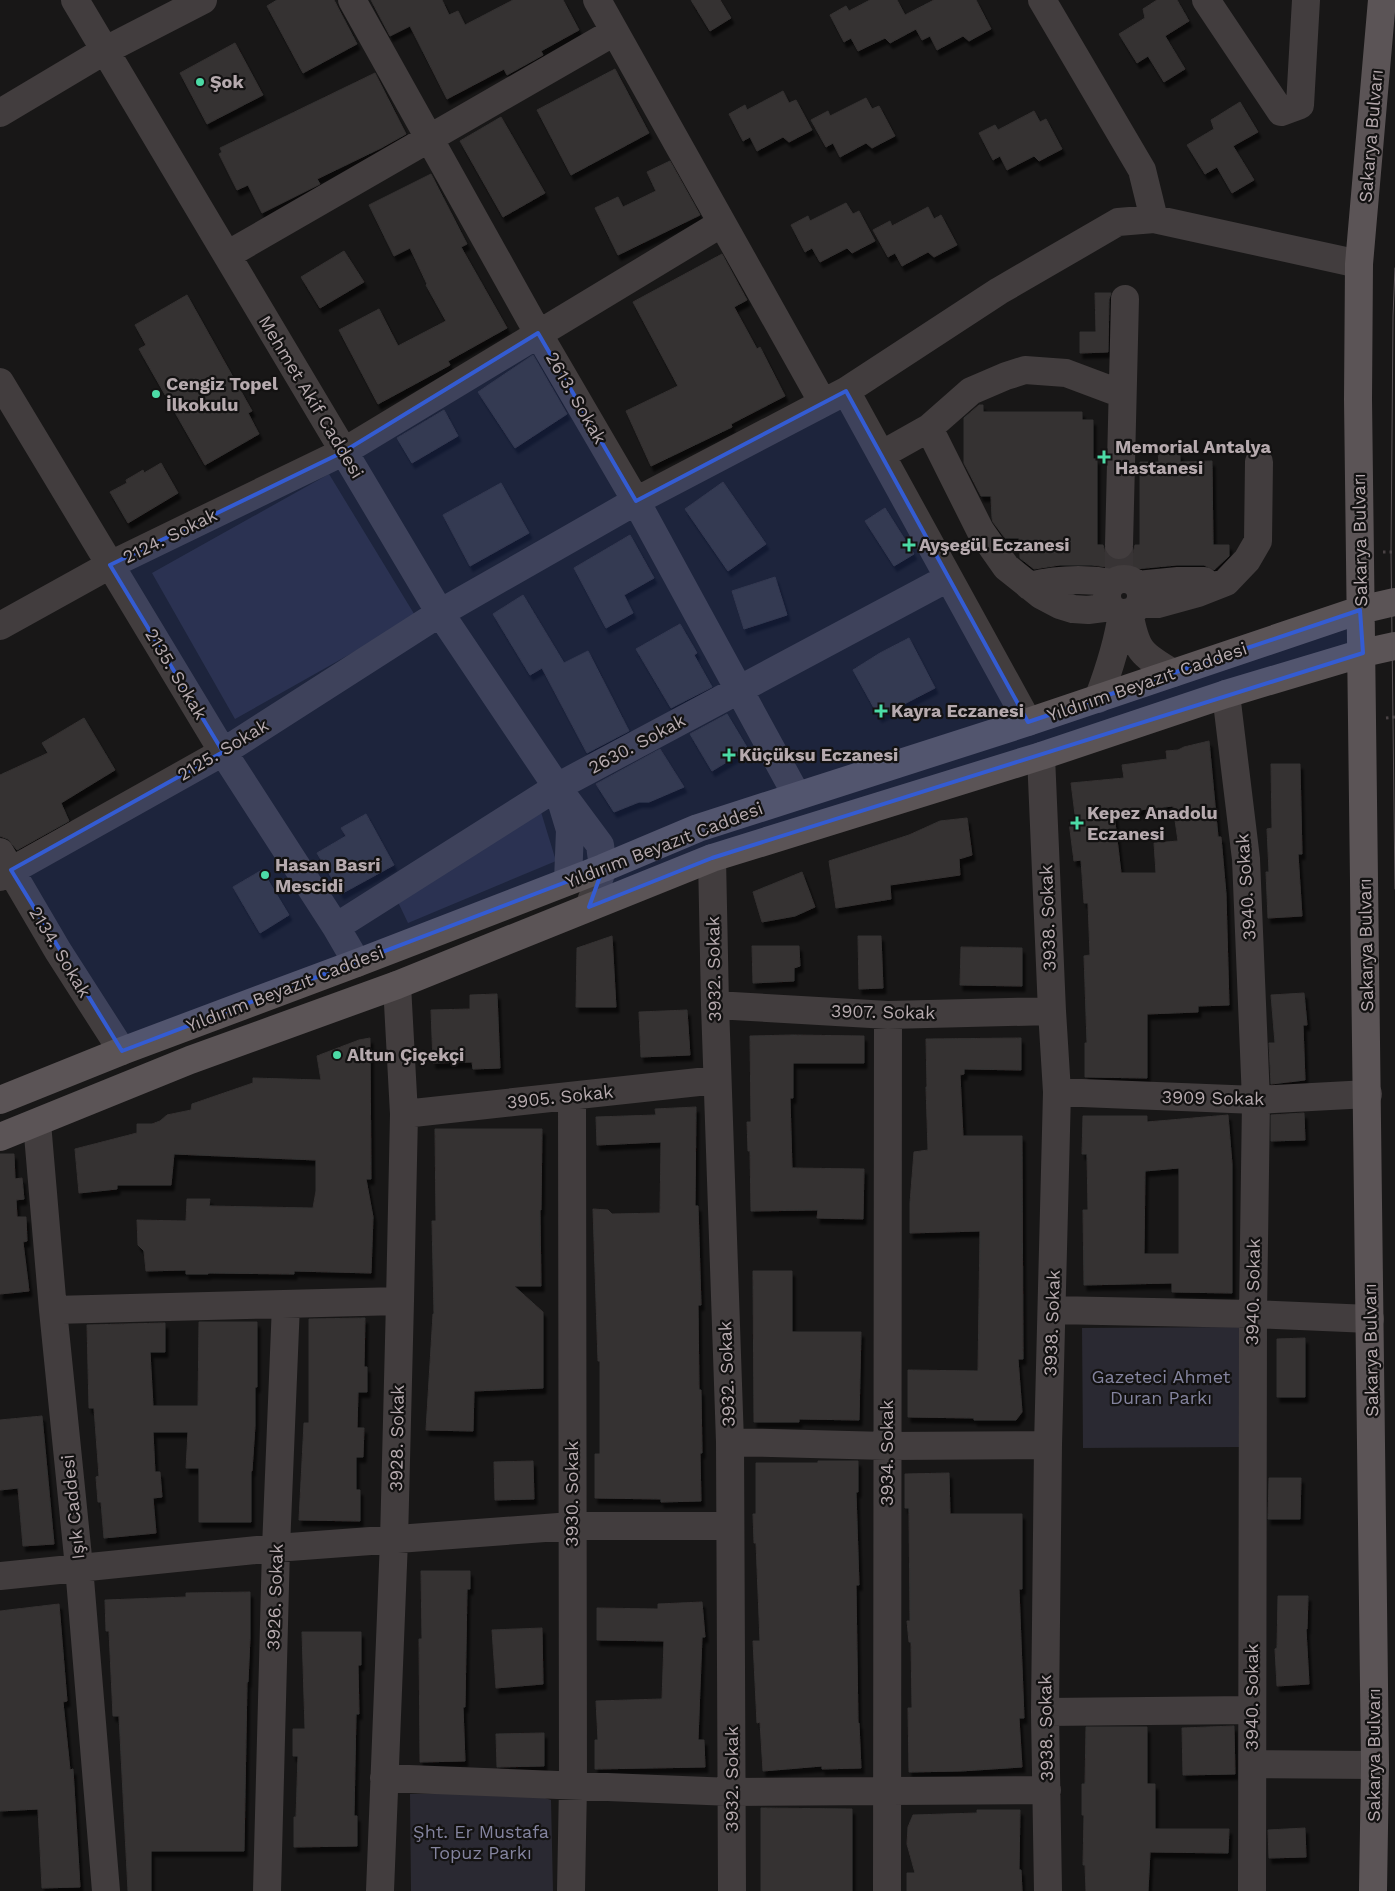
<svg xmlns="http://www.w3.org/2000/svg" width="1395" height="1891" font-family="'Work Sans',sans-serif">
<defs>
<filter id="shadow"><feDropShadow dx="3" dy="5.5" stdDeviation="1" flood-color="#0009"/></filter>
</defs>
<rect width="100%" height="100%" fill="#181717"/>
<!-- green -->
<path fill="#2a2932" d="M329,474L416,617L235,719L152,573Z
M541,812L556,861L408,923L398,902Z
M1240,1327L1241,1447L1083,1448L1082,1328Z
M530,1793L551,1800L553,1891H411L410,1794Z"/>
<!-- building -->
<path fill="#343232" stroke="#343131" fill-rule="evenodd" filter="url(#shadow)" d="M277,0H334L357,44L303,73L267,6Z
M371,0H442L449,15L458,11L465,25L513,0H563L579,30L541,51L543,55L507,75L504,69L447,99L410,26L390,36Z
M691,0H720L731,18L710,31Z
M870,0H897L905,15L934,0H976L991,29L969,41L963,36L937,50L930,36L922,40L916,29L890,43L885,38L858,51L851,38L844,42L830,15L846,6L849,11Z
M1157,0H1177L1189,21L1165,36L1185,69L1164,82L1148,56L1137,63L1119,34L1145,18L1143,9Z
M235,43L263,95L207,124L180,73Z
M615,69L649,133L571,175L537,110Z
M375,73L406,134L381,148L317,179L320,184L262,213L248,185L237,190L219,154L222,152L220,148Z
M783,91L789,103L796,100L812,130L789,142L783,137L757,151L750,137L743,141L729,114L745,105L747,110Z
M866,98L872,109L879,106L895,136L872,148L866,143L840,157L833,143L826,147L811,120L828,111L830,116Z
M1240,102L1258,132L1233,146L1254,180L1232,193L1217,167L1205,174L1187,145L1214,129L1211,120Z
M1034,111L1040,122L1046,119L1062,149L1039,161L1034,156L1007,170L1000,156L993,160L979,133L995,125L998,130Z
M501,117L545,193L503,217L460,141Z
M670,161L700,215L618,255L595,208L618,197L623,207L656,191L647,172Z
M431,174L467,244L461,247L507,328L448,361L450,365L378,404L339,330L379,309L398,346L446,321L426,285L427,284L410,248L394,256L369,205Z
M846,203L853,214L859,211L875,241L852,253L847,248L820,262L812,248L805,252L791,225L808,216L810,221Z
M928,207L934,219L941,215L957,245L934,257L928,252L902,266L895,253L888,257L873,230L890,221L892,226Z
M344,251L364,282L320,308L301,277Z
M722,254L747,300L734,307L757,349L760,347L785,396L731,424L732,427L651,466L626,411L678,386L633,302Z
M1095,293H1111L1109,299L1108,352L1080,353V332H1096Z
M187,295L252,411L248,413L259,434L205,465L139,349L146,345L135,325Z
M533,355L567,414L515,448L478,392Z
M979,405H983V412H1082V420H1093V459H1097V545H1103L1105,552L1110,558L1118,561L1127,558L1133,553L1135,545H1140V462H1159L1158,453H1180V462L1212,461L1213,545H1229V556L1214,570L1204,565H1177L1135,569L1126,575L1122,571L1116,568L1092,565H1060L1034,569L1020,558L1019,538H1005L993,522L992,518L991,496H981L964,463V418Z
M444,410L458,436L412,463L397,438Z
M161,463L178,493L128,523L110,492L127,483L126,480L143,470L144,473Z
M723,482L766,544L728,571L685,509Z
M501,483L529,533L470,566L443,515Z
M885,508L914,554L894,566L865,521Z
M630,535L654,578L624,595L633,613L606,628L574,568Z
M775,577L787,615L744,629L732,591Z
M523,595L564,663L588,651L629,731L587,753L542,668L530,675L493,614Z
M680,624L697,653L694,655L712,687L671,708L636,649Z
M909,638L935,688L879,717L853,670L880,653Z
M727,714L748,749L712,771L690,734Z
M84,718L115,770L61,803L69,821L17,850L8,839L0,836V775L48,753L42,743Z
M1209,741L1218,837H1221L1226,894L1229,1005L1198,1006V1012L1147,1014V1078L1085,1077V1043H1087L1084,956L1090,955L1088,903H1084L1081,860L1074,861L1069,822H1076L1071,783L1124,778L1122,765L1167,759L1166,751L1178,750L1184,747ZM1173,806L1178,841L1154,843L1156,873H1121L1114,813Z
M660,749L684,787L649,802H639L614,812L596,784Z
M1271,764H1300L1302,854H1298L1302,916L1268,918L1266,872H1269L1267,829L1272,828Z
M366,814L394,865L341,894L317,853L346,836L341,828Z
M967,818L972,855L959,859L960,875L890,885L891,899L836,908L829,861L909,835L940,821Z
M262,870L289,915L260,933L233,887Z
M802,872L815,907L795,916L762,922L753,892Z
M612,936L616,1007H576L577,948Z
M858,936H881L883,988L859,989Z
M752,946H799L800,966L794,968V981L753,983Z
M961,947L1022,948V986L960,985Z
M1304,993L1307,1025H1303L1305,1080L1271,1084L1269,1043H1275L1271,995Z
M497,994L500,1068L473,1069L472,1062L433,1063L431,1010L470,1009V995Z
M687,1010L690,1055L641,1057L639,1012Z
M792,1035L864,1036V1063H793V1098H790L792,1168L864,1169L863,1219L817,1218L818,1210L751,1211L750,1151H748L747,1122H751L750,1036Z
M370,1038L371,1179H366L373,1217L371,1273L294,1271V1274L208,1273V1274H186V1270L146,1271L144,1251L138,1245L137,1220L186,1221L187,1199H210L209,1206L313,1208L316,1191V1160L174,1154L171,1185H117V1189L79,1193L75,1149L137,1133V1124H152L160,1121L167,1115L191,1110L192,1104L253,1083V1078L321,1080L317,1056L359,1040Z
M1021,1038V1070L964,1069V1074L960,1075L963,1136H1022L1023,1359H1018L1022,1412L1016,1420H974V1418L908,1417V1370L978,1371L980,1231L910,1233V1203L914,1152L928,1150L926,1087H927L926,1039Z
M696,1107L695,1206H698L701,1305H698L699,1390H701L702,1453H700L701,1501L661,1502V1499L595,1498V1454H600V1361H598L593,1209L608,1210L612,1214L660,1213L661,1142L597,1145L596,1117L656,1115L655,1109Z
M1304,1113L1305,1140L1271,1141V1115Z
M1228,1115L1232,1164V1293L1172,1292V1283L1084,1285L1083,1210H1088L1087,1154H1082L1083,1116H1147V1122ZM1179,1168V1254H1144L1145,1171Z
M435,1129H542L541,1210H540L541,1286H514L543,1312V1388L474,1391L473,1431L426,1430L433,1314H434L432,1221H436Z
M0,1154H14L15,1179L22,1178L24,1199L16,1200L17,1217H26L27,1241L23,1242L29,1291L0,1294Z
M753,1271H792V1332H861L859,1420L799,1419V1422H754Z
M365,1318L364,1367H367V1392H358L357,1428H364L363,1457H356V1490H360V1521L299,1520L304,1423H309V1319Z
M199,1322H257V1387H255V1426L252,1471H251V1522H199V1468H186L188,1432H153L155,1472H160L162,1497L153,1498L156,1533L104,1538L101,1502H98L96,1477L99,1476L94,1408H89L87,1325L165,1323V1352H150L153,1406H198Z
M1305,1338V1397H1277V1339Z
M42,1416L54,1544L23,1546L18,1488L0,1490V1420Z
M533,1461L534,1499L495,1500L494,1462Z
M818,1461H858V1492H856L859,1585H856L858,1723H859L861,1768L822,1769V1766L763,1771L760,1722L757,1723L753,1641H760L756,1543H754L753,1514H756V1463H818Z
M949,1473L950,1514H1022V1589H1019L1024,1718H1019L1022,1767L961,1771L909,1772L908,1708H912L911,1642H909L907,1621H910L909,1508H905V1474Z
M1269,1478H1301L1300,1519H1268Z
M421,1571H470V1589H467L465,1707H463L465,1761L420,1762L419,1639H422Z
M250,1592V1638L248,1682H247L244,1851H151V1891H128L119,1716H113L109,1631H106L105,1600L186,1597V1593Z
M1278,1596H1308L1307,1629H1306L1309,1684L1277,1686L1275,1649L1277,1648Z
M702,1602L705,1637H702L698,1740H704L705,1767L595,1769V1740H598L596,1701L662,1699L664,1641L597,1640V1608L658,1609V1604Z
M59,1604L67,1701L63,1702L70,1770L73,1769L80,1887L42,1888L38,1809L0,1811V1611Z
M542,1628L543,1684L496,1688L492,1630Z
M302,1632H361V1665H358L359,1714H356L354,1816H357V1846L294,1847V1817H296L298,1756H293V1729H305Z
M1234,1726L1235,1774L1183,1775L1182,1728Z
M1086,1727H1147V1784H1155V1829H1229L1228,1853L1150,1852L1148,1891H1086L1085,1865H1083L1084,1815H1082V1784H1085Z
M544,1733V1766L497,1767L496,1734Z
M761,1808L852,1809V1891H761Z
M977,1810H1020L1019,1870H1021L1022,1891H907V1873H915L907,1844L908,1827L913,1815L977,1813Z
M1305,1828L1306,1857L1269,1858L1268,1830Z"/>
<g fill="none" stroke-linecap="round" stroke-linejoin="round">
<!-- minor-tunnel -->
<path stroke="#383435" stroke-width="28" stroke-dasharray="28 14" stroke-linecap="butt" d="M1119,575V545"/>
<!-- path -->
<path stroke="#494244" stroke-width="3" stroke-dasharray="2.5 4" stroke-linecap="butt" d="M1383,552H1395
M1386,718L1395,717"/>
<!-- minor -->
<path stroke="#423d3e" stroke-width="28" d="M75,0L440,613L557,787
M352,0L538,333L636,501L797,796
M597,0L823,403L846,391L999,291L1118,222L1154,219L1359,264
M1042,0L1142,170L1154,219
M1206,0L1281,112L1300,105L1306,0
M0,113L104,51L203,0
M227,255L614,32
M0,382L223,752L336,927L357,963
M846,391L1028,722
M929,428L980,530L1006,567L1041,595L1060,605L1073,609L1088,610L1111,607
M881,455L929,428L971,391L1006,376L1025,370L1066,373L1122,394
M1119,545L1125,299
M1107 596a17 17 0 1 1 34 0a17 17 0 1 1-34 0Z
M1137,585L1178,581H1204
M1029,586C1058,579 1084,578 1113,583
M1139,604H1158L1198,593L1226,582L1247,560L1258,541L1259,462
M1129,612C1136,650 1140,654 1173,673
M0,626L110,565L343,452L722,223
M1226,694L1246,859L1256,1100L1253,1314L1252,1891
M1098,699C1109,670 1118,643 1122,613
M1041,756L1052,1011L1057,1092L1048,1445L1045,1712L1048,1891
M0,852L58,951L122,1051
M712,858L715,1005L730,1442L732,1891
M0,877L223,752L440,613L636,501L823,403
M568,881L570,830L557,787L600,845L603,868L589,907
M336,927L557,787L948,578
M715,1005L888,1015L1052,1011
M1057,1092L1256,1100L1368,1094
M404,1114L717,1080
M37,1123L53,1310L79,1567L106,1891
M53,1310L400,1301
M1052,1310L1253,1314L1370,1319
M730,1442L887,1446L1048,1445
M0,1576L276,1548L572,1526H730
M1045,1712L1252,1710
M1253,1764L1375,1765
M384,1778L732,1792L1047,1790
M267,1891L276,1548L286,1304
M380,1891L394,1540L400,1301L404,1114L397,985
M571,1891L573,1785L572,1096
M887,1891L888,1015"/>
<!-- major -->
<path stroke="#5b5456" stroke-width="28" d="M0,1100L122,1051L357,963L603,868L698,828L1028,722L1360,610L1395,602
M0,1137L190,1060L397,985L712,858L1041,756L1226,694L1363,653L1395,646
M1373,1891L1375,1765L1358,399L1359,264L1382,0"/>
<!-- tram -->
<path stroke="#5b5457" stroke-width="1" d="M1395,268L1393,316L1391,552L1395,889"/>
</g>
<!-- marked area -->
<path fill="#345cd2" fill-opacity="0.2" stroke="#345cd2" stroke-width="4" stroke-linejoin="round" d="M538,333L636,501L846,391L1028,722L1360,610L1363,653L712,858L589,907L603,868L122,1051L11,870L223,752L110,565L343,452Z"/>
<!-- markers -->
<g fill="#4cdba6" stroke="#131212" stroke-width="2">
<circle cx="200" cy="82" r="5"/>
<circle cx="156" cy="394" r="5"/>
<path d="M1101.5 449.5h5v5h5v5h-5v5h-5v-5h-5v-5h5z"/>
<path d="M906.5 537.5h5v5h5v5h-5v5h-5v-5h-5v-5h5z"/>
<path d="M878.5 703.5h5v5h5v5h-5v5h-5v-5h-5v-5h5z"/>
<path d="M726.5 747.5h5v5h5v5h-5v5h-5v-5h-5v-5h5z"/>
<path d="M1074.5 815.5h5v5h5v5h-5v5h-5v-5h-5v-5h5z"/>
<circle cx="265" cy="875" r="5"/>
<circle cx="337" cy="1055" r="5"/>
</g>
<g text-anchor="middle" stroke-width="4.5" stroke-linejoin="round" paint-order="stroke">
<!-- poi labels -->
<g font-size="18" font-weight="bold" fill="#b6aaae" stroke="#131212" text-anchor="start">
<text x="210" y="88">Şok</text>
<text x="166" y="390">Cengiz Topel<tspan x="166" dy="21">İlkokulu</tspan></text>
<text x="1115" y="453">Memorial Antalya<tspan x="1115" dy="21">Hastanesi</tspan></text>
<text x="919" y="551">Ayşegül Eczanesi</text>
<text x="891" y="717">Kayra Eczanesi</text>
<text x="739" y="761">Küçüksu Eczanesi</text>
<text x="1087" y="819">Kepez Anadolu<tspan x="1087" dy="21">Eczanesi</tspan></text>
<text x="275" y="871">Hasan Basri<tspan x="275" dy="21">Mescidi</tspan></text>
<text x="347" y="1061">Altun Çiçekçi</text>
</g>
<!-- street labels -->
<g font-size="18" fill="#b6aaae" stroke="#131212">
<text transform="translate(1371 136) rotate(-85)" y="6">Sakarya Bulvarı</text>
<text transform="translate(311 397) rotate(59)" y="6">Mehmet Akif Caddesi</text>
<text transform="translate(576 398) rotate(60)" y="6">2613. Sokak</text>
<text transform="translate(170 536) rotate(-26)" y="6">2124. Sokak</text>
<text transform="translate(1360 540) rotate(-91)" y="6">Sakarya Bulvarı</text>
<text transform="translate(176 674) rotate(59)" y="6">2135. Sokak</text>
<text transform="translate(1147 682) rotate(-19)" y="6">Yıldırım Beyazıt Caddesi</text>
<text transform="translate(637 744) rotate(-28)" y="6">2630. Sokak</text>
<text transform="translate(223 750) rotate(-31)" y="6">2125. Sokak</text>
<text transform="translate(664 845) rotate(-21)" y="6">Yıldırım Beyazıt Caddesi</text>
<text transform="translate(1246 887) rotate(-94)" y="6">3940. Sokak</text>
<text transform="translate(1048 918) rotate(-92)" y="6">3938. Sokak</text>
<text transform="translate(1366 945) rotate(-91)" y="6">Sakarya Bulvarı</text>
<text transform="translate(60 952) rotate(59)" y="6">2134. Sokak</text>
<text transform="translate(714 969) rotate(-91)" y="6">3932. Sokak</text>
<text transform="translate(285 989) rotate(-21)" y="6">Yıldırım Beyazıt Caddesi</text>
<text transform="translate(883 1012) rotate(1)" y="6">3907. Sokak</text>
<text transform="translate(560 1097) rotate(-6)" y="6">3905. Sokak</text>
<text transform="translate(1213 1098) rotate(1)" y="6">3909 Sokak</text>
<text transform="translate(1253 1292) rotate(-89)" y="6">3940. Sokak</text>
<text transform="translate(1052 1323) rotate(-88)" y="6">3938. Sokak</text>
<text transform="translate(1371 1350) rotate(-91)" y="6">Sakarya Bulvarı</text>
<text transform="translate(727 1374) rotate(-92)" y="6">3932. Sokak</text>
<text transform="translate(397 1438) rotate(-89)" y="6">3928. Sokak</text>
<text transform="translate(887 1453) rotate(-90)" y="6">3934. Sokak</text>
<text transform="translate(572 1494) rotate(-90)" y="6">3930. Sokak</text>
<text transform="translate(73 1507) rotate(-96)" y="6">Işık Caddesi</text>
<text transform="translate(275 1597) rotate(-88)" y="6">3926. Sokak</text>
<text transform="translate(1252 1697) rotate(-90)" y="6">3940. Sokak</text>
<text transform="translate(1046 1728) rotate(-91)" y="6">3938. Sokak</text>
<text transform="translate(1374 1755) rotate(-90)" y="6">Sakarya Bulvarı</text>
<text transform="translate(732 1779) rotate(-90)" y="6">3932. Sokak</text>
</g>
<!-- park labels -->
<g font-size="18" fill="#84849f" stroke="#131212">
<text x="1161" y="1383">Gazeteci Ahmet<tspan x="1161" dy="21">Duran Parkı</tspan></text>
<text x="481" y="1838">Şht. Er Mustafa<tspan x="481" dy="21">Topuz Parkı</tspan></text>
</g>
</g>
</svg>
